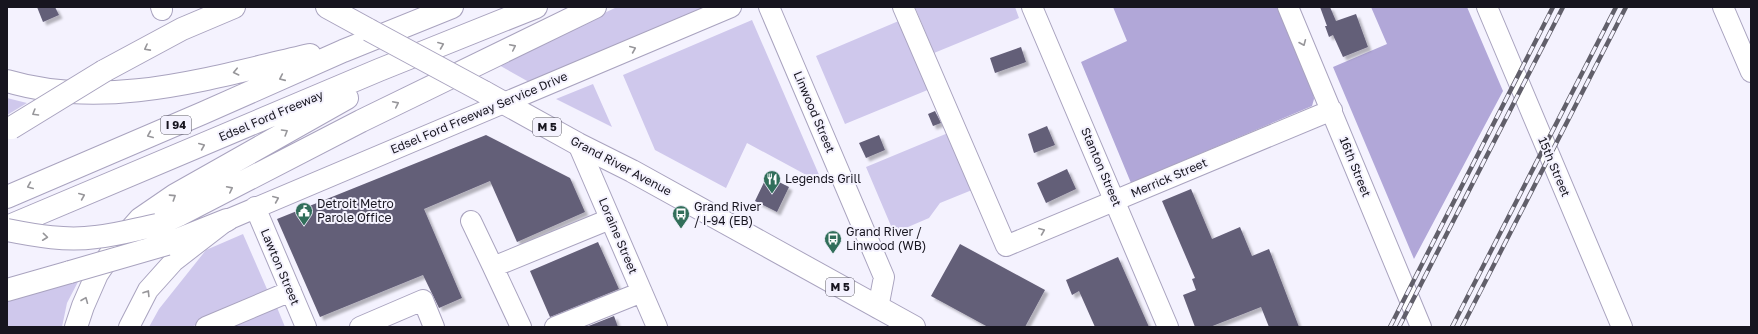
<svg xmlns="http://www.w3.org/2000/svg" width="1758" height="334" font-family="'Golos Text',sans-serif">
<defs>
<filter id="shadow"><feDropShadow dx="3.5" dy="3.5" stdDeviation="1" flood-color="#0004"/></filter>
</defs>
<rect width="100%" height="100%" fill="#f4f2fe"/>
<!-- green -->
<path fill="#cfc8ec" d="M617,7H705L529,82L497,64Z
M915,7H1015L1019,18L934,53Z
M752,20L823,184L747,143L726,188L655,150L623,75Z
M901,20L930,89L845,124L816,56Z
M593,84L612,127L556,99Z
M7,98L27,103L7,115Z
M948,133L972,190L940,203L929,218L894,233L866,167Z
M243,234L270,296L191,327H149L159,309L206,250Z
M80,278L67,303L62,327H7V299Z
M276,305L285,327H223Z"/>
<!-- forest -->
<path fill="#b1a7d8" d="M1113,7H1278L1313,91L1314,99L1312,106L1131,183L1081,62L1127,41Z
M1371,7H1467L1503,91L1414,259L1333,67L1387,44Z"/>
<!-- building -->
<path fill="#645f78" filter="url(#shadow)" d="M37,7H55L59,15L43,22Z
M1320,7H1330L1336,21L1356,14L1368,47L1343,57L1333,35L1329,37L1325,26H1327Z
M1021,47L1026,62L995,73L990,58Z
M935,111L941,123L933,126L928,114Z
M1047,126L1055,145L1034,153L1028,134Z
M486,135L570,178L585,212L517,242L490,181L424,209L462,298L439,308L423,275L320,317L277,219Z
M879,135L885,150L866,158L859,143Z
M1067,169L1076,189L1046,203L1037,183Z
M767,176L789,187L777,212L755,201Z
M1191,189L1212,239L1240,227L1252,256L1269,249L1299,327H1269L1261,307L1210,327H1195L1183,295L1196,290L1192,279L1195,278L1162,201Z
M598,242L619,289L550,317L530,271Z
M960,244L1045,290L1025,327H988L931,296Z
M1118,257L1149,327H1095L1079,291L1072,295L1066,280Z
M614,316L618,327H586Z"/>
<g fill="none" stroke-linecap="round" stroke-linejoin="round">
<!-- minor casing -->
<g stroke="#a9a3bf" stroke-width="22">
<path id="minor" d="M161,7L162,10
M769,7L884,277L878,308
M903,7L1006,246L1332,110
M1032,7L1168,327
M1288,7L1421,327
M1487,7L1622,327
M1723,7L1751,72
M578,144L657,327
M255,207L306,327
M471,221L493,267L610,219
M493,267L521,327
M129,327L148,290L174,261L227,220L731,7
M206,327L291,291
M360,327L423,300L434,327
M555,327L642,292"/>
</g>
<!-- major casing -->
<g stroke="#a9a3bf" stroke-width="24">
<path id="major" d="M327,7L369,30
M484,92L578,144L632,171L914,327"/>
</g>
<!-- highway casing -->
<g stroke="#a9a3bf" stroke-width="24">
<path id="highway" d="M104,71L182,29L234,7
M7,81C108,111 212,77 310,55
M7,197L203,113L343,51L452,7
M157,225L179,215L361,121L595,7
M7,227L379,70L536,7
M167,244L227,220
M7,290L70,272
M76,327L83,306L97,274L116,246L140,219L175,195L347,98"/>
</g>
<!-- minor -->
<use href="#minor" stroke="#fff" stroke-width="20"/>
<!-- major -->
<use href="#major" stroke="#fff" stroke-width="22"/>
<!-- highway -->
<use href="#highway" stroke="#fff" stroke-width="22"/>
<!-- rail casing -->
<g stroke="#615f6a" stroke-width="4.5">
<path id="rail" d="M1390,327L1553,7
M1399,327L1563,7
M1452,327L1616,7
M1462,327L1626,7"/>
</g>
<!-- rail -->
<use href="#rail" stroke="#f4f2fe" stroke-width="3" stroke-dasharray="9" stroke-linecap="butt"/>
<!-- major-bridge casing -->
<g stroke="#a9a3bf" stroke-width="24" stroke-linecap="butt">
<path id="major-bridge" d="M369,30L484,92"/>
</g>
<!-- highway-bridge casing -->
<g stroke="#a9a3bf" stroke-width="24" stroke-linecap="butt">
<path id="highway-bridge" d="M11,128L104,71
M7,230C37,236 66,241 96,237C117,235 137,229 157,225
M70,272L167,244"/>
</g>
<!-- major-bridge -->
<use href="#major-bridge" stroke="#fff" stroke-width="22"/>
<!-- highway-bridge -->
<use href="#highway-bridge" stroke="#fff" stroke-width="22"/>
</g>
<!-- one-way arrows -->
<defs><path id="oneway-chevron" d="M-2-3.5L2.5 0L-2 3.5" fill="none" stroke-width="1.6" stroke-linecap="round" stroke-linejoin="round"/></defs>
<g stroke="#97969a">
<use href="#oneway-chevron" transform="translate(1303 43) rotate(67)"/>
<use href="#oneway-chevron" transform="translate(441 45) rotate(-22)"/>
<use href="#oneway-chevron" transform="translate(513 47) rotate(-26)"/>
<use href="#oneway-chevron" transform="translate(147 48) rotate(152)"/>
<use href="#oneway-chevron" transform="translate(633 49) rotate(-23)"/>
<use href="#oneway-chevron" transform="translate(236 72) rotate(167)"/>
<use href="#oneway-chevron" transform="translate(282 78) rotate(156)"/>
<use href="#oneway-chevron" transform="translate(396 104) rotate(-26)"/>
<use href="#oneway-chevron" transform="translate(35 113) rotate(149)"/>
<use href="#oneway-chevron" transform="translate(285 132) rotate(-31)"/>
<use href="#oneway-chevron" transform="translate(150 135) rotate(157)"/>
<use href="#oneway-chevron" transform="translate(202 146) rotate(-23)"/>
<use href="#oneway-chevron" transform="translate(30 186) rotate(157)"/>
<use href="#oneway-chevron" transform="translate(230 189) rotate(-27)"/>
<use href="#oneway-chevron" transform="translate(82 196) rotate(-23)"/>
<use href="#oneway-chevron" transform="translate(173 197) rotate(-33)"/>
<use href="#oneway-chevron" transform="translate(276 199) rotate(-23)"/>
<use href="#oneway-chevron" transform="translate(1042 231) rotate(-22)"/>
<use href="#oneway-chevron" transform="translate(45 237) rotate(6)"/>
<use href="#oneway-chevron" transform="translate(147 293) rotate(-58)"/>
<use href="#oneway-chevron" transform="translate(85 300) rotate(-68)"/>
</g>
<!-- icons -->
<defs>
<g id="restaurant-pin" transform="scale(0.9)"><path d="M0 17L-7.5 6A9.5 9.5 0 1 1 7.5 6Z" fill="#316e5a" stroke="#f4f2fe"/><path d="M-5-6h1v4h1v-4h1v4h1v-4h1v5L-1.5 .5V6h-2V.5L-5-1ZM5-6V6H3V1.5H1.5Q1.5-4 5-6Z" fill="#fff"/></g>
<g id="civic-pin" transform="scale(0.9)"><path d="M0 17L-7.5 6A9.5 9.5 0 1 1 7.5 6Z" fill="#316e5a" stroke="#f4f2fe"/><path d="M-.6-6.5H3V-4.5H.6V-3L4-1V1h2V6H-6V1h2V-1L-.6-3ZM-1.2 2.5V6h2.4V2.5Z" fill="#fff"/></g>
<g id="bus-pin" transform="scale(0.9)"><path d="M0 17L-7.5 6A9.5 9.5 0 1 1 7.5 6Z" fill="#316e5a" stroke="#f4f2fe"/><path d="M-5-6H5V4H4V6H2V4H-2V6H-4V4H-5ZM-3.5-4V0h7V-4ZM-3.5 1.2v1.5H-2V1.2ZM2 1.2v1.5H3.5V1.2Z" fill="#fff"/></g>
</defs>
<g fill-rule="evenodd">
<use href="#restaurant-pin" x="772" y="179"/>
<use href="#civic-pin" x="304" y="211"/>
<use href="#bus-pin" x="681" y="214"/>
<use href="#bus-pin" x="833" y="239"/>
</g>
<g text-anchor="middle" stroke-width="4" stroke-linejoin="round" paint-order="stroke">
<!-- shield labels -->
<g fill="#f4f2fe" stroke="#595762" stroke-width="1">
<rect x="161" y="116" width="30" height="18" rx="3"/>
<rect x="533" y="118" width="28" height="18" rx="3"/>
<rect x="826" y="278" width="28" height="18" rx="3"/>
</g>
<g font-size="11" font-weight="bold" fill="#17151f">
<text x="176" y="129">I 94</text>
<text x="547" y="131">M 5</text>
<text x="840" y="291">M 5</text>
</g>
<!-- street labels -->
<g font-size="12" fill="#17151f" stroke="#f4f2fe">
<text transform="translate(814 112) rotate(67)" y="4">Linwood Street</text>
<text transform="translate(479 113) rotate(-23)" y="4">Edsel Ford Freeway Service Drive</text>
<text transform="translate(271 116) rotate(-23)" y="4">Edsel Ford Freeway</text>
<text transform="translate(621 166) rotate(28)" y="4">Grand River Avenue</text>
<text transform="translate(1101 167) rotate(67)" y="4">Stanton Street</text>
<text transform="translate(1355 167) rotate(68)" y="4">16th Street</text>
<text transform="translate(1554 167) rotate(67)" y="4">15th Street</text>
<text transform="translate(1169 178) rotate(-23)" y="4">Merrick Street</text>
<text transform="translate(618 236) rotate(67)" y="4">Loraine Street</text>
<text transform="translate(280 267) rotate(67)" y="4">Lawton Street</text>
</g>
<!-- poi labels -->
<g font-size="12" fill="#17151f" stroke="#f4f2fe" text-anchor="start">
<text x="785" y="183">Legends Grill</text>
<text x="317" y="208">Detroit Metro<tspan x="317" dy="14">Parole Office</tspan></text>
<text x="694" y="211">Grand River<tspan x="694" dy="14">/ I-94 (EB)</tspan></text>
<text x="846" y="236">Grand River /<tspan x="846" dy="14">Linwood (WB)</tspan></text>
</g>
</g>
<!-- border -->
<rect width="1758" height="334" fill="none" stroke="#17151f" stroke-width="16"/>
</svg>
